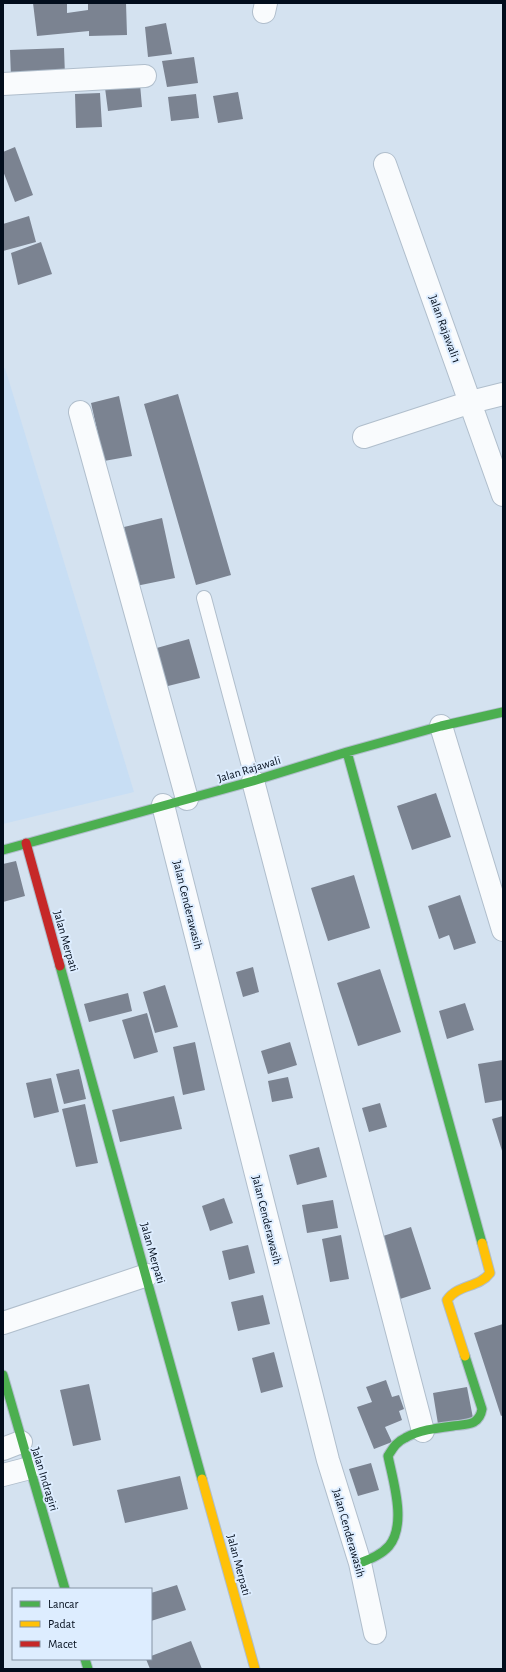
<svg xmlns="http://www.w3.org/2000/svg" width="506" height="1672" font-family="'Alegreya Sans',sans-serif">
<rect width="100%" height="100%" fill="#d4e2f0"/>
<!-- built -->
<path fill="#c8def4" d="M5,368L134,792L3,824V369Z"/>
<!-- building -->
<path fill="#7b8391" d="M33,3H67V13L88,10V3H126L127,35L89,36V31L37,36Z
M166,23L172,54L148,57L145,27Z
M64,48L65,76L11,78L10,50Z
M194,57L198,83L167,87L162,61Z
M140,84L142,107L108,111L105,88Z
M238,92L243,119L218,123L213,96Z
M100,93L102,127L76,128L75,94Z
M196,94L199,118L171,121L168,97Z
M15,147L33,195L15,202L3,171V152Z
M29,216L36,242L3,251V224Z
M41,242L52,274L18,285L11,253Z
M178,394L231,575L196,585L144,404Z
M119,396L132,456L104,461L91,403Z
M162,518L175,578L136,586L124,527Z
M189,639L200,678L164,687L153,649Z
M436,793L451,837L412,850L397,806Z
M16,861L25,896L3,902V864Z
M354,875L370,928L328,941L311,888Z
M460,895L476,943L454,950L449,935L439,939L428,906Z
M253,967L259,992L243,997L236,972Z
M380,969L401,1032L358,1046L337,983Z
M165,985L178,1027L155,1033L143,992Z
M128,993L132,1011L89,1022L84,1004Z
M465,1003L474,1030L447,1039L439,1011Z
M147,1013L158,1052L134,1059L122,1020Z
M195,1042L205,1090L183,1095L173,1047Z
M290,1042L297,1065L268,1074L261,1051Z
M503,1060V1100L485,1103L478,1064Z
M79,1069L86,1099L64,1104L56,1074Z
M288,1077L293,1098L272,1102L268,1081Z
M51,1078L59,1112L34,1118L26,1083Z
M174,1096L182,1129L120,1142L112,1110Z
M380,1103L387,1127L369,1132L362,1108Z
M85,1104L98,1163L76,1167L62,1109Z
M503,1116V1154L492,1119Z
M319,1147L327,1177L297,1185L289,1155Z
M224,1198L233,1223L210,1231L202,1206Z
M333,1200L338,1228L307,1233L302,1205Z
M411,1227L431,1289L400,1299L380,1237Z
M341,1235L349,1279L330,1282L322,1239Z
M248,1245L255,1273L229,1280L222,1251Z
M263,1295L270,1324L238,1331L231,1302Z
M503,1324V1415L501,1416L474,1333Z
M274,1352L283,1387L261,1393L252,1358Z
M386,1380L392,1397L399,1395L404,1409L399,1411L402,1420L385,1427L392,1442L374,1449L357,1407L372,1402L366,1387Z
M89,1384L101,1440L73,1446L60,1390Z
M467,1387L473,1418L438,1424L433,1393Z
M371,1463L379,1490L358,1496L349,1469Z
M180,1476L188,1509L125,1523L117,1490Z
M177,1585L186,1610L151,1621V1593Z
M191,1641L202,1669H150L146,1659H151V1656Z"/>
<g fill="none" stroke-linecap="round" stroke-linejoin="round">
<!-- lane casing -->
<g stroke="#b0becc" stroke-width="16">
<path id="lane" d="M204,598L253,781"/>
</g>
<!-- street casing -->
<g stroke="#b0becc" stroke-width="24">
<path id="street" d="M264,12L266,3
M3,84L145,76
M385,164L503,495
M80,412L187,799
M364,437L471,402L503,394
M441,726L503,930
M253,781L423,1431
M163,805L328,1460L360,1563L375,1633
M3,1323L147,1275
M3,1449L21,1442
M3,1475L30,1468"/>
</g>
<!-- fast casing -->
<g stroke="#b0becc" stroke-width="11">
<path id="fast" d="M347,752L482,1243
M3,850L253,781L347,752L441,726L503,712
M60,966L202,1479
M3,1375L65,1589
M360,1563C370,1559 381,1555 389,1546C407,1524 393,1481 388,1456C393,1448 396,1442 405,1438C419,1430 437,1428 453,1426C460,1425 468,1425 474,1422C479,1419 481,1415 482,1409L465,1356
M85,1659L88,1669"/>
</g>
<!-- slow casing -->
<g stroke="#b0becc" stroke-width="11">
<path id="slow" d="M465,1356L447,1300C458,1284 479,1288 490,1273L482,1243
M202,1479L255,1669"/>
</g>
<!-- jam casing -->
<g stroke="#b0becc" stroke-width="11">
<path id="jam" d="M26,843L60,966"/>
</g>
<!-- lane -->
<use href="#lane" stroke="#f9fbfd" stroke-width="14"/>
<!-- street -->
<use href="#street" stroke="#f9fbfd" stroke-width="22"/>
<!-- fast -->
<use href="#fast" stroke="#4caf50" stroke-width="9"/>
<!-- slow -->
<use href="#slow" stroke="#ffc107" stroke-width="9"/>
<!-- jam -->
<use href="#jam" stroke="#c62828" stroke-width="9"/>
</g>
<g text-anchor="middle" stroke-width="4" stroke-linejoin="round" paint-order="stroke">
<!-- street labels -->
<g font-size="12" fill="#020d1c" stroke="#ddedff">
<text transform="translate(445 329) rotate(70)" y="4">Jalan Rajawali 1</text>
<text transform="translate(249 769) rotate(-17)" y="4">Jalan Rajawali</text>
<text transform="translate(188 905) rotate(76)" y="4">Jalan Cenderawasih</text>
<text transform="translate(66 941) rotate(74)" y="4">Jalan Merpati</text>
<text transform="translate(267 1220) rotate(76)" y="4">Jalan Cenderawasih</text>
<text transform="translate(153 1253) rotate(74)" y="4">Jalan Merpati</text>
<text transform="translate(45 1479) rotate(73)" y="4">Jalan Indragiri</text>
<text transform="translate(349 1533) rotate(74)" y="4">Jalan Cenderawasih</text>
<text transform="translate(239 1565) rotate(75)" y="4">Jalan Merpati</text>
</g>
</g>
<!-- border -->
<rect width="506" height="1672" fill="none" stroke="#020d1c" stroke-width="8"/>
<!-- legend -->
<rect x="12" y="1588" width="140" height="72" fill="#ddedff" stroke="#8593a4"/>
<rect x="20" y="1601" width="20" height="6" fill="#4caf50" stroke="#8593a4"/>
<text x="48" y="1608" font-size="12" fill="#020d1c">Lancar</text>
<rect x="20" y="1621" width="20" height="6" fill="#ffc107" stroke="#8593a4"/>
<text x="48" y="1628" font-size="12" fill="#020d1c">Padat</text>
<rect x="20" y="1641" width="20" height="6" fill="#c62828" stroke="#8593a4"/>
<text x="48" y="1648" font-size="12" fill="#020d1c">Macet</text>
</svg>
